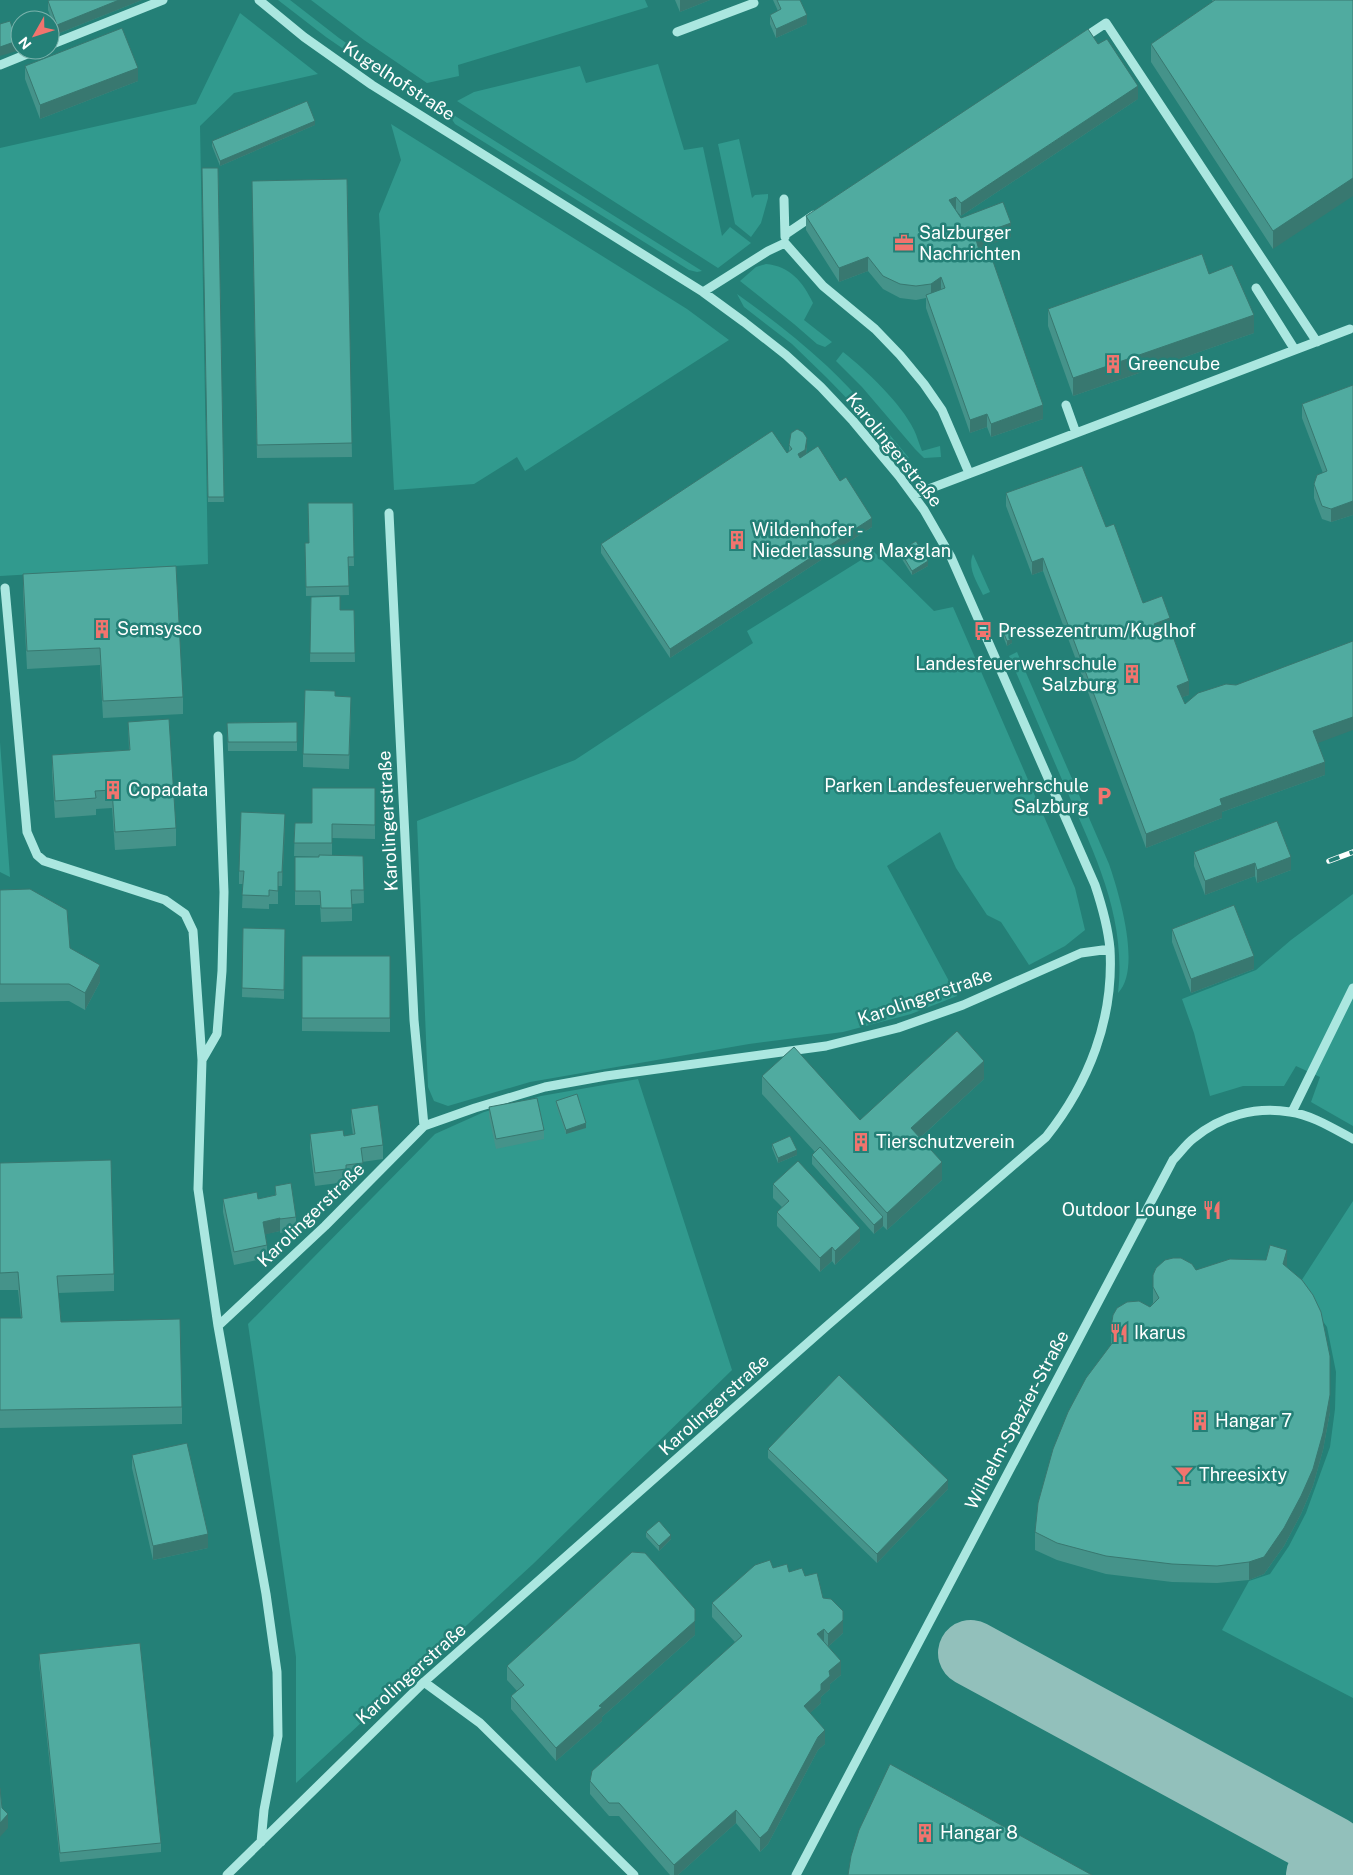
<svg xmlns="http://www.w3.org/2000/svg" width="1353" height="1875" font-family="'Public Sans',sans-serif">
<rect width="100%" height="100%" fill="#248077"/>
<!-- green -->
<path fill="#319a8e" d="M278,0H290L339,38L415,90H403L326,37Z
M311,0H645L648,7L458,65L459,76L427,83L364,40Z
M240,13L318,74L234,93L200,126L208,564L0,576V148L196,104Z
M658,64L684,150L703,147L722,236L730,227L751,243L718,268L457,101L474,92L580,66L586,83Z
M452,114L702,271L697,272L689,270L455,124L451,118Z
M391,124L687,309L729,340L525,471L517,457L474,484L394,490L379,214L401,160Z
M739,139L752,198L755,195L768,194V198L761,223L751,237L735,224L718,144Z
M766,264C790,266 803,282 813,303L804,320L832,342L825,347L817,344L794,324L740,281L756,267Z
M737,294C768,316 799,340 827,366C857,394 883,427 909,458L898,457L864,416L827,378L792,344L744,307Z
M843,352C866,370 901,403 914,430C917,436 919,444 922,451L940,446L941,457L924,458L915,449L862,387L836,361Z
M874,552L934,611L953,607L1075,888L1085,930L1065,946L1029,965L1001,922L987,915L956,868L940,832L887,866L957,996L911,1014L843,1032L749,1044L530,1082L448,1106L434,1101L428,1087L417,821L575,760L753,643L747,631Z
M973,554L990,592L983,595C977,582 967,568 973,554Z
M1017,652L1109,864C1119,893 1142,969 1118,993C1127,915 1093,851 1063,782C1045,740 1027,698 1009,656Z
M0,742L10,877L0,872Z
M1353,894V1126L1311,1102L1320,1077L1296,1066L1284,1086H1243L1210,1096L1194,1033L1182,999L1256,970L1291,940Z
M638,1079L732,1370L533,1564L296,1783V1657L248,1324L435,1134L484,1112L541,1096Z
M1353,1201V1698L1222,1630L1249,1581L1270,1574L1289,1546L1306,1513L1330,1447L1335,1409L1336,1372L1327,1327L1305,1296L1296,1289Z"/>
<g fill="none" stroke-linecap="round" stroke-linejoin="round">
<!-- taxiway -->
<path stroke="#92c0bb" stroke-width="66" d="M971,1653L1332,1849L1319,1875"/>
<!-- minor -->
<path stroke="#abe7e0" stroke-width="9" d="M677,32L754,3
M1082,39L1106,23L1317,342
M50,45L163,0
M0,65L37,50
M784,199L785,237
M786,234L814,215
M1256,288L1295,350
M703,292L768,251L785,243L823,286L875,329L900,355L924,384L942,410L969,473
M1066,405L1076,433
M913,495L1350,329
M5,588L27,832L37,855L44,861L165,900L185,914L193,931L202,1060L198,1189L218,1326L266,1594L277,1672L278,1736L264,1810L261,1842
M202,1060L217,1034L222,971L224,892L218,736
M1292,1112L1353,988
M424,1126L475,1108L545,1087L606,1076L826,1046L898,1028L963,1005L1081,953L1110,949
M218,1326L325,1226L424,1126L414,1020L389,513
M424,1682L480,1723L634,1875
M227,1875L424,1682L828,1325L1046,1137C1089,1083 1114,1019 1110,949C1108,927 1102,906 1095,885L951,557L924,510L899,476L853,421L821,387L786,355L744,322L703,292L372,85L304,37L259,0
M796,1875L1173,1160C1180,1153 1186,1144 1194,1138C1221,1116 1255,1106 1290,1112C1312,1115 1334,1129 1353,1139"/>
<!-- rail casing -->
<g stroke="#fff" stroke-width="5.5">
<path id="rail" d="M1329,861L1353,852"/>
</g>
<!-- rail -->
<use href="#rail" stroke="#248077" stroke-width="4" stroke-dasharray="11" stroke-linecap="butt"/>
</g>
<!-- wall -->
<path fill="#45938a" d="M50,0H142L57,34L48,10V1Z
M675,0H710L680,12Z
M773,0H800L807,24L776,38L770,24V15L778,11Z
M1212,0H1353L1273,249L1151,62V44L1213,2Z
M25,66L138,81L40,119L25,79Z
M1138,99L961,216L956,210L961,218L1011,237L978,248L1043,419L991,437L987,427L970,433L926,308V298L916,300L900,298L883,289L868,271L839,282L806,230V216Z
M315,125L220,166L212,146V141Z
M202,168H218L224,502H208Z
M347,179L352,457L257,458L252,181Z
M1209,274L1254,333L1073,396L1048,326V309Z
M1353,385V515L1331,522L1322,519L1314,498V484L1323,473L1302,418V404Z
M789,445L807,447L806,454L840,481L872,527L670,658L601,553V544L787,453L789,451Z
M1006,493L1106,527L1143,603L1170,628L1189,695L1182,697L1185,704L1317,743L1325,775L1222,812V818L1146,848L1043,571L1032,575L1006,506Z
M353,503L354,566H348L349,595L306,596L305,543H309Z
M900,551L928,566L912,575L900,556Z
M23,574L183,697V714L103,718L100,665L27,669L23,592Z
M311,597L340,610H354L355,662H310Z
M1000,624L1012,643L1007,646L1000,629Z
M335,696L351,710L349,769L303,767V754Z
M128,722L176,828V846L115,850L112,808L96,809V815L55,818L52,772V755L129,750Z
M297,722V751H228L227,723Z
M375,788V839L332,838V855L363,856L364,903L352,904V921L321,922L320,905H295V857H319L294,856L295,823H312Z
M285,827L282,886H278V904H269V909L242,908L243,884H239V871Z
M1194,852L1291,870L1257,883L1255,876L1205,895L1194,866Z
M0,890L70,948L100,982L85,1010L69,1001L0,1002Z
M243,928L285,929L284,999L242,997Z
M1172,929L1254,969L1191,993L1172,942Z
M302,956H390V1032L302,1031Z
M762,1076L860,1120L984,1079L920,1138L942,1180L887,1230L883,1226L874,1234L812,1164V1155L815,1152L762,1094Z
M556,1101L586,1128L566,1134L556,1105Z
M489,1107L544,1130V1139L496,1149L489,1117Z
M351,1109L383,1145V1159L362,1162L363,1176L346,1178V1182L315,1186L310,1148V1134L344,1136L353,1135L351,1122Z
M772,1144L797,1155L778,1163L772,1148Z
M0,1163L114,1274V1291L58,1293L61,1322L182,1407V1424L0,1428V1318H21L18,1290H0Z
M773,1184L860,1241L835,1265L832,1261L820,1272L777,1226V1212L782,1207L773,1198Z
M275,1186L296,1217V1230L280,1233V1231L265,1234L267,1245V1258L234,1265L223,1212V1199H258L275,1195Z
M1287,1268L1330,1412L1323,1450L1313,1486L1301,1514L1284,1546L1264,1574L1249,1580L1217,1583L1172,1582L1106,1574L1057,1560L1035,1550V1532L1111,1344V1327L1150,1307L1153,1303V1275L1196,1270Z
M768,1449L948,1489L877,1563L768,1458Z
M132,1455L208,1548L153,1560L132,1468Z
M646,1532L671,1539L659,1551L646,1537Z
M773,1568L805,1576L823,1598L843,1633L828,1647L841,1675L830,1684V1689L821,1697V1703L810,1713L825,1744L818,1750L768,1844L760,1852L736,1823L678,1875H670L619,1816H609L590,1794V1781L735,1642L712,1617V1603Z
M695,1635L602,1717V1721L556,1761L511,1709V1696L517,1691L507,1680V1666Z
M39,1654L161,1843V1852L60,1862L39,1663Z"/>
<!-- shaded-wall -->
<path fill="#387870" d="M119,0H142L57,34V25Z
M680,0H710L680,12Z
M807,15V24L776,38V29Z
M17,41V51L0,56V47Z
M138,68V81L40,119V105Z
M1138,86V99L961,216V203Z
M315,121V125L220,166V161Z
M1353,178V196L1273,249V231Z
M956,197V210L949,214V200Z
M1011,223V237L975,250V236Z
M868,257V271L839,282V268Z
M941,277V291L931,297V284Z
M1254,315V333L1073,396V378Z
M1043,405V419L991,437V424Z
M987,414V427L970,433V420Z
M807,438V447L805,459L798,464V454Z
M1353,501V515L1331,522V509Z
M872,518V527L670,658V649Z
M1043,558V571L1032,575V562Z
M928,561V566L912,575V571Z
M1170,618V631L1154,637V624Z
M1012,639V643L1007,646V641Z
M1189,681V695L1177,699V686Z
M1353,717V730L1313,745V731Z
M1325,762V775L1222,812V818L1146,848V834L1220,799Z
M285,814V827L282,886V872Z
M1291,857V870L1257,883V870Z
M1255,863V876L1205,895V881Z
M1254,956V969L1191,993V979Z
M100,965V982L85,1010V993Z
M984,1061V1079L911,1146V1128Z
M586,1123V1128L566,1134V1130Z
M797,1150V1155L778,1163V1158Z
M942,1162V1180L887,1230V1213Z
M883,1217V1226L874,1234V1225Z
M280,1218V1231L263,1235V1222Z
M860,1228V1241L835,1265V1251Z
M832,1247V1261L820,1272V1258Z
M1287,1250V1268L1283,1264Z
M1330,1395V1412L1323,1450L1313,1486L1301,1514L1284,1546L1264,1574L1249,1580V1562Z
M948,1480V1489L877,1563V1554Z
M208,1534V1548L153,1560V1546Z
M671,1535V1539L659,1551V1546Z
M695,1609V1635L602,1717V1721L556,1761V1748L599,1706Z
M843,1620V1633L828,1647V1634Z
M824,1629V1642L817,1634Z
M841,1661V1675L830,1684V1689L821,1697V1703L804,1719V1706L829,1671Z
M825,1730V1744L818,1750L768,1844L760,1852V1838L818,1737Z
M736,1810V1823L678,1875H674V1865Z
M8,1814V1828L0,1837V1823Z"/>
<!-- building -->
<path fill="#50aba0" stroke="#387870" d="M50,0H119L57,25L48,1Z
M777,0H800L807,15L776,29L770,15L781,9Z
M1215,0H1353V178L1273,231L1151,44Z
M10,21L17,41L0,47V24Z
M122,28L138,68L40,105L25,66Z
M1088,29L1098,44L1107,39L1138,86L961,203L956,197L949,200L961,218L1003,202L1011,223L975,236L979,250L988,247L1043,405L991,424L987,414L970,420L926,295L945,288L941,277L931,284L916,286L900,284L883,276L868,257L839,268L806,216Z
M307,101L315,121L220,161L212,141Z
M202,168H218L224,497H208Z
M347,179L352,443L257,445L252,181Z
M1202,254L1209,274L1232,265L1254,315L1073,378L1048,309Z
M1353,385V501L1331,509L1322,506L1314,484L1317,475L1327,471L1302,404Z
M797,429L803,432L807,438L805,450L798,454L800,458L818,446L840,481L846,477L872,518L670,649L601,544L772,431L787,453L792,449L789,445L791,433Z
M1082,466L1106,527L1114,524L1143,603L1162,596L1170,618L1154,624L1158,632L1170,628L1189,681L1177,686L1185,704L1198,693L1226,684L1236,685L1353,641V717L1313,731L1325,762L1220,799L1222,805L1146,834L1043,558L1032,562L1006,493Z
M308,503H353L354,557H348L349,586L306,587L305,543H309Z
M916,541L928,561L912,571L900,551Z
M176,566L183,697L103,701L100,648L27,651L23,574Z
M340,596V610H354L355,653H310L311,597Z
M1004,622L1012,639L1007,641L1000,624Z
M305,690L335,691V696L351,697L349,755L303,754Z
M169,719L176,828L115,832L112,790L95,791L96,798L55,801L52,755L130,750L128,722Z
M297,722V742H228L227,723Z
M312,788H375V825L332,824V843H294L295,823H312Z
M241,812L285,814L282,872H278V891L269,890V896L242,895L244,871H239Z
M1277,821L1291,857L1257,870L1255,863L1205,881L1194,852Z
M319,855L363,856L364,890H351L352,908H321L320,891H295V857H319Z
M30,889L67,910L70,948L100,965L85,993L69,984H0V890Z
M1234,905L1254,956L1191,979L1172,929Z
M243,928L285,929L284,990L242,988Z
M302,956H390V1018H302Z
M957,1031L984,1061L911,1128L942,1162L887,1213L762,1076L794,1047L860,1120Z
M577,1094L586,1123L566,1130L556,1101Z
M537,1098L544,1130L496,1139L489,1107Z
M378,1105L383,1145L361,1148L363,1163L346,1165V1169L315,1173L310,1134L343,1130L344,1136L355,1134L351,1109Z
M790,1136L797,1150L778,1158L772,1144Z
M820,1147L883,1217L874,1225L812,1155Z
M111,1160L114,1274L57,1276L61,1322L180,1319L182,1407L0,1410V1318H22L18,1272L0,1273V1163Z
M798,1161L860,1228L835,1251L832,1247L820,1258L777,1212L789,1201L773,1184Z
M291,1183L296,1217L280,1219V1218L263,1222L267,1245L234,1252L223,1199L257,1192L258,1199L276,1195L275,1186Z
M1270,1245L1287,1250L1283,1264L1302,1280L1313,1295L1321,1312L1330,1356V1395L1323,1433L1313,1469L1301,1496L1284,1528L1264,1557L1249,1562L1217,1566L1172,1564L1106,1556L1057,1543L1035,1532L1038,1503L1053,1449L1068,1412L1086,1378L1116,1338L1111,1327L1113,1315L1117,1308L1127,1302L1139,1301L1150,1307L1159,1298L1153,1287V1275L1156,1268L1165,1260L1173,1258H1181L1192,1264L1196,1270L1230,1259L1266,1260Z
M839,1375L948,1480L877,1554L768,1449Z
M187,1443L208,1534L153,1546L132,1455Z
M659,1521L671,1535L659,1546L646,1532Z
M632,1552L645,1553L695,1609V1621L599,1706L602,1707L556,1748L511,1696L524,1685L507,1666Z
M770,1560L773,1568L787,1564L789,1572L802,1568L805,1576L817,1573L823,1598L831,1599L843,1611V1620L828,1634L824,1629L817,1634L841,1661L829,1671L830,1676L821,1684V1690L804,1706L825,1730L818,1737L768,1831L760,1838L736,1810L674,1865L619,1803H609L590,1781L592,1771L742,1636L712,1603L755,1565Z
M140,1643L161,1843L60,1853L39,1654Z
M890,1764L1092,1875H848L851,1856L859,1830Z
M0,1788L2,1808L8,1814L0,1823Z"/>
<!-- icons -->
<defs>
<g id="office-bare" transform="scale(1.5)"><path d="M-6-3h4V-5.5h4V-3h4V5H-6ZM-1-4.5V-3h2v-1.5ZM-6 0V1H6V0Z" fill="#f1746e" stroke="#248077" stroke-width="2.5" paint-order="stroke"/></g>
<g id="building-bare" transform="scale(1.5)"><path d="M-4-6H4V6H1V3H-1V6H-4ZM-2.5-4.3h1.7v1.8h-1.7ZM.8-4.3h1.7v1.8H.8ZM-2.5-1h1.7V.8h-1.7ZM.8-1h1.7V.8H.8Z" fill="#f1746e" stroke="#248077" stroke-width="2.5" paint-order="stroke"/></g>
<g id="bus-bare" transform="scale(1.5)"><path d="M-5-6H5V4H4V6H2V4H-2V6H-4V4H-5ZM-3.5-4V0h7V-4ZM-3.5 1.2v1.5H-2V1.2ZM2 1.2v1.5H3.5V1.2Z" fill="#f1746e" stroke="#248077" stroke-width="2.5" paint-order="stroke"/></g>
<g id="parking-bare" transform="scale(1.5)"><path d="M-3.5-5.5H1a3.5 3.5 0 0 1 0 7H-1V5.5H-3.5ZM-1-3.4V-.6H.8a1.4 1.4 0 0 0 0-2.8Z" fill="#f1746e" stroke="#248077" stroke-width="2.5" paint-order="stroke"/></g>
<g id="restaurant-bare" transform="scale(1.5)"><path d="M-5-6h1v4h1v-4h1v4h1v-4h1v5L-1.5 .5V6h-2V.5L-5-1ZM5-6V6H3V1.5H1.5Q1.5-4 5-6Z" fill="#f1746e" stroke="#248077" stroke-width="2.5" paint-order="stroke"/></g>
<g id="bar-bare" transform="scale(1.5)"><path d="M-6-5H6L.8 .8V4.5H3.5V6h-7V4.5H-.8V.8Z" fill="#f1746e" stroke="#248077" stroke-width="2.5" paint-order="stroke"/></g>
</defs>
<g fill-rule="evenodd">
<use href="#office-bare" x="904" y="243"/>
<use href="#building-bare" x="1113" y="364"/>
<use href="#building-bare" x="737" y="540"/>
<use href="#building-bare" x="102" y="629"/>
<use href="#bus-bare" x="983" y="631"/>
<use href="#building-bare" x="1132" y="674"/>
<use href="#building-bare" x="113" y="790"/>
<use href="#parking-bare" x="1104" y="796"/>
<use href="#building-bare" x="861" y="1142"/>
<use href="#restaurant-bare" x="1212" y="1210"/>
<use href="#restaurant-bare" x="1119" y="1333"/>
<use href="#building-bare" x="1200" y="1421"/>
<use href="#bar-bare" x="1184" y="1475"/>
<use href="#building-bare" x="925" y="1833"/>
</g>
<g text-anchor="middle" stroke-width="5" stroke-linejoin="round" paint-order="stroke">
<!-- street labels -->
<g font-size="18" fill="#fff" stroke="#248077">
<text transform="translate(399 81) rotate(33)" y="6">Kugelhofstraße</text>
<text transform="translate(894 450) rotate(51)" y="6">Karolingerstraße</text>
<text transform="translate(388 821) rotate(-93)" y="6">Karolingerstraße</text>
<text transform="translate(925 997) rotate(-19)" y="6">Karolingerstraße</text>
<text transform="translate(311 1215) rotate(-44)" y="6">Karolingerstraße</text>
<text transform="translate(714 1405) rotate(-42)" y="6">Karolingerstraße</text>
<text transform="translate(1017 1420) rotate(-62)" y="6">Wilhelm-Spazier-Straße</text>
<text transform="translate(411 1674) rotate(-42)" y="6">Karolingerstraße</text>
</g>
<!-- poi labels -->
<g font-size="18" fill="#fff" stroke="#248077" text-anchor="start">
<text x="919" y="239">Salzburger<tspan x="919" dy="21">Nachrichten</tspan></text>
<text x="1128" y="370">Greencube</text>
<text x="752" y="536">Wildenhofer -<tspan x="752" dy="21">Niederlassung Maxglan</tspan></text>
<text x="117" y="635">Semsysco</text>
<text x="998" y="637">Pressezentrum/Kuglhof</text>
<text x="1117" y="670" text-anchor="end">Landesfeuerwehrschule<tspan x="1117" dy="21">Salzburg</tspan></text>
<text x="1089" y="792" text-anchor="end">Parken Landesfeuerwehrschule<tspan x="1089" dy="21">Salzburg</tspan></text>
<text x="128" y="796">Copadata</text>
<text x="876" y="1148">Tierschutzverein</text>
<text x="1197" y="1216" text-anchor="end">Outdoor Lounge</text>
<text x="1134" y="1339">Ikarus</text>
<text x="1215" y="1427">Hangar 7</text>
<text x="1199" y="1481">Threesixty</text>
<text x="940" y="1839">Hangar 8</text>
</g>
</g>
<!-- north arrow -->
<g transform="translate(35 35) rotate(231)"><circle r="24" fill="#248077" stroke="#7cb3ad"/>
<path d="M0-4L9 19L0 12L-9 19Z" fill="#f1746e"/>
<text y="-8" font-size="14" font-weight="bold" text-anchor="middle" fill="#ffffff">N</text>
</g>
</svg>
